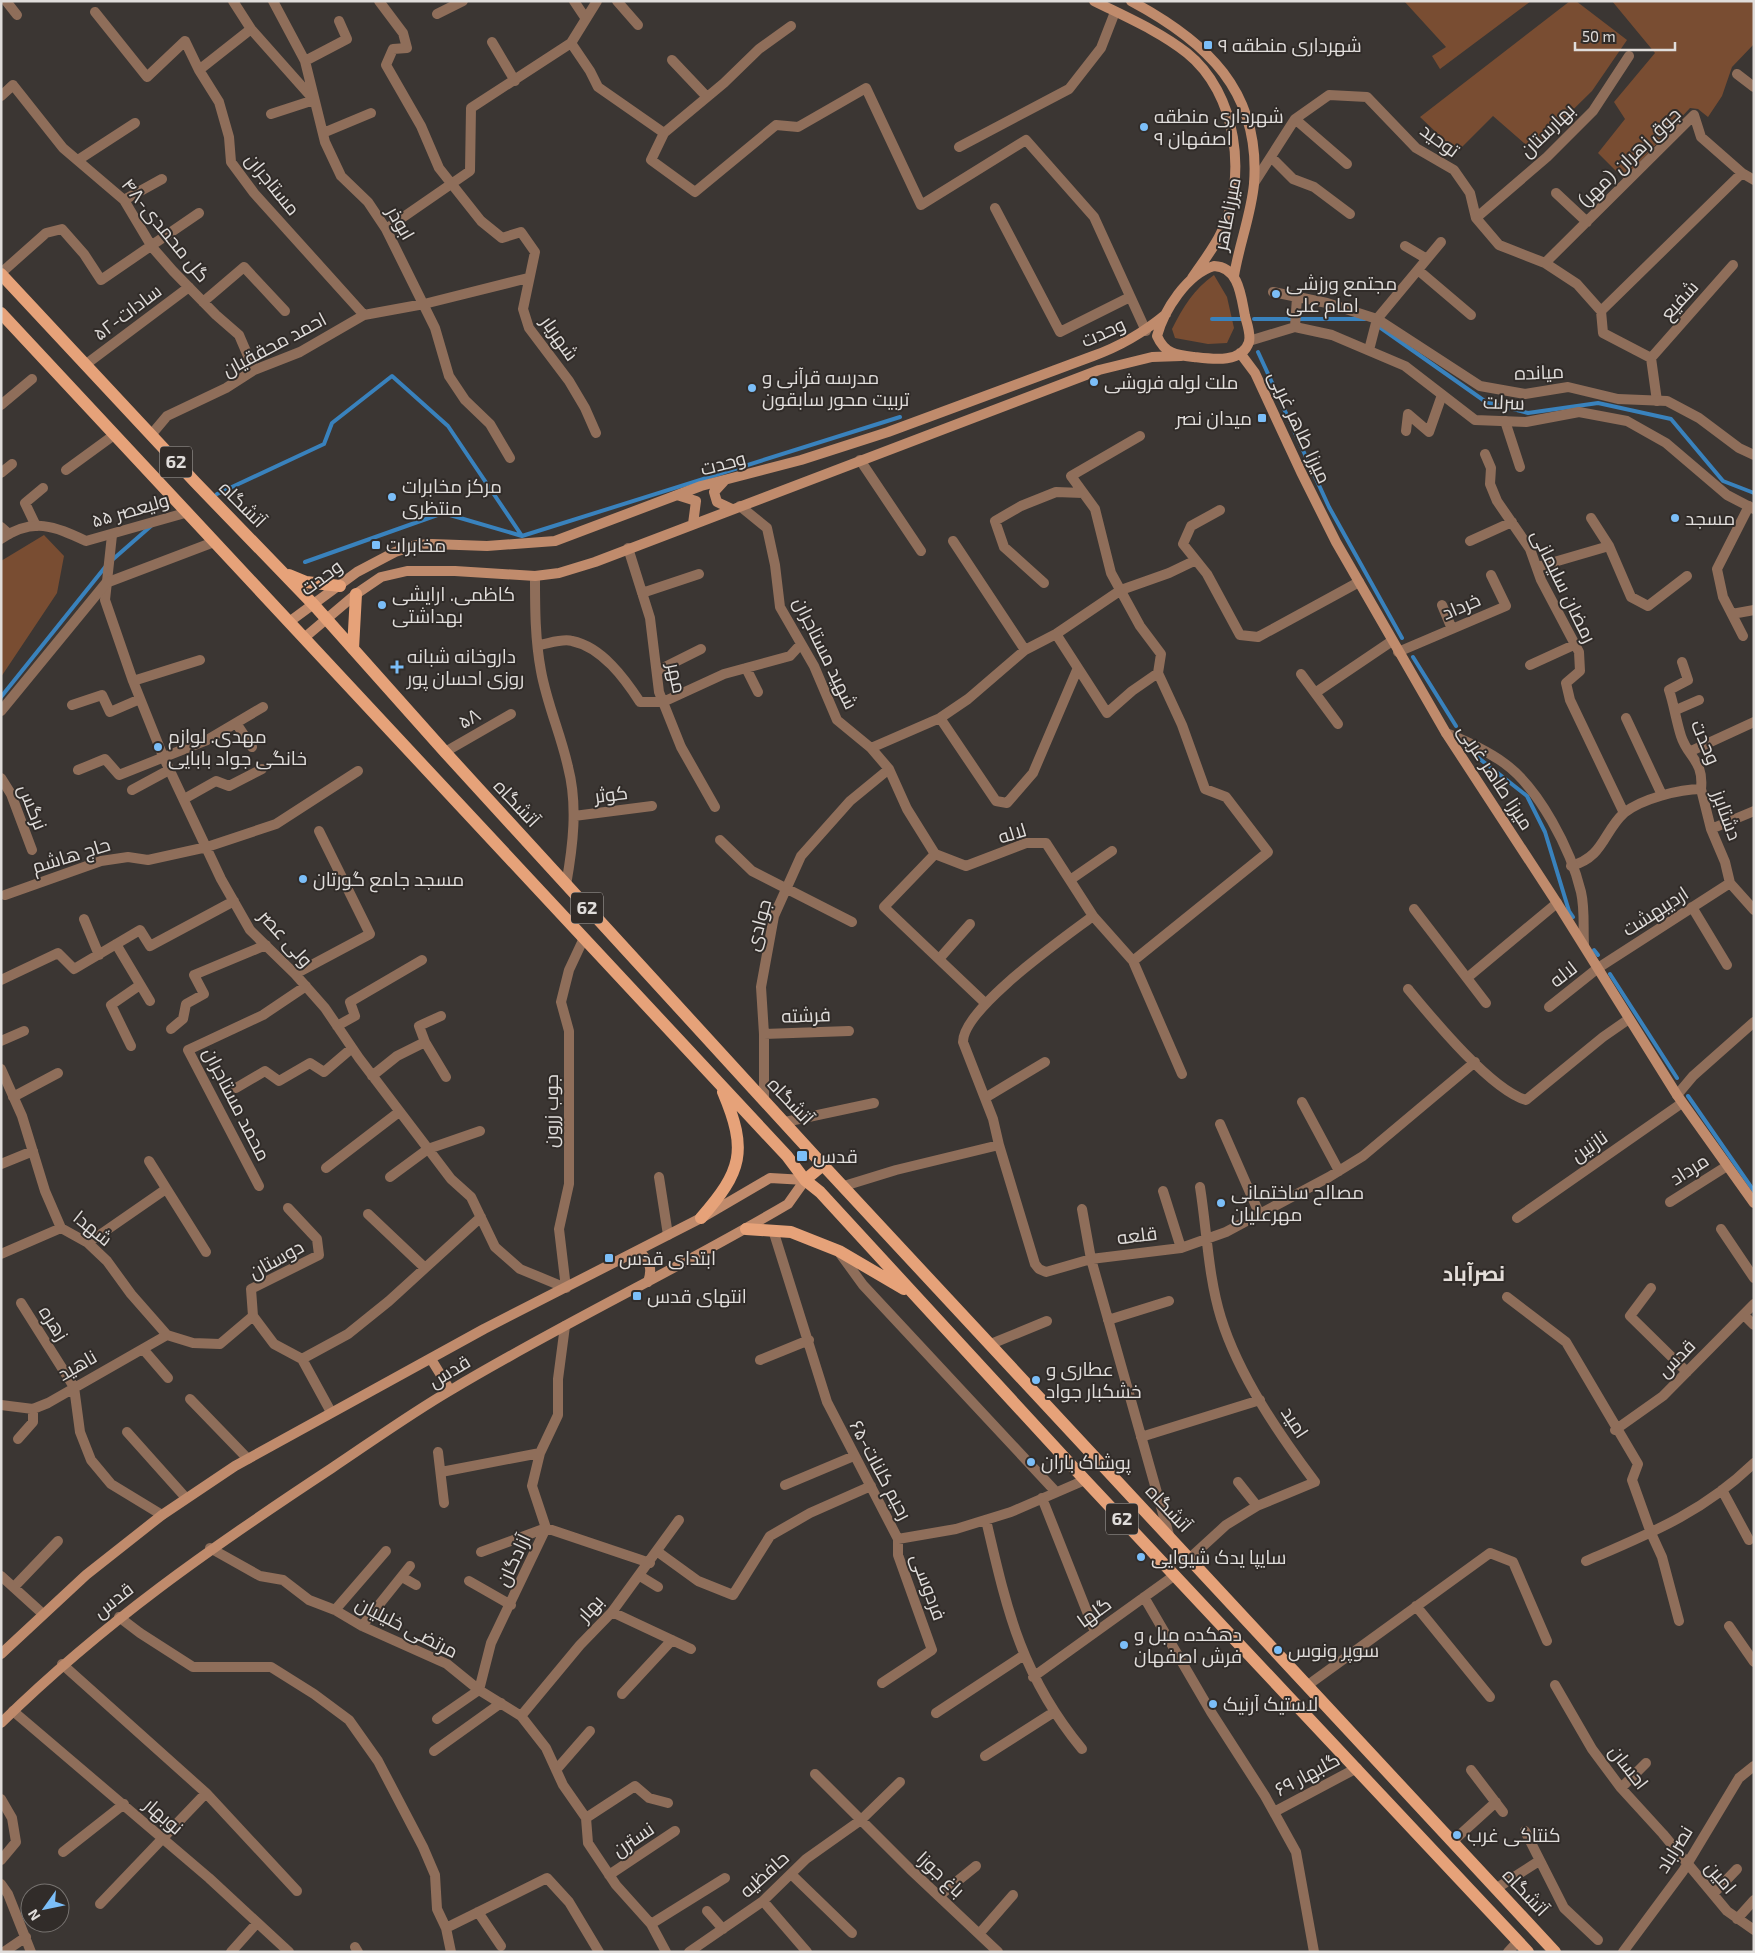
<svg xmlns="http://www.w3.org/2000/svg" width="1755" height="1953" font-family="'Exo 2',Cairo,sans-serif">
<rect width="100%" height="100%" fill="#3b3633"/>
<!-- green -->
<path fill="#794d32" d="M1404,1H1531L1440,69L1432,56L1446,47Z
M1570,1H1576L1627,40L1592,91L1532,150L1493,116L1457,152L1420,117Z
M1612,1H1754V44L1732,67L1722,96L1708,117L1698,109L1690,108L1624,179L1598,153L1625,119L1614,102L1655,53Z
M1214,275L1227,297L1234,328L1227,343L1208,344L1175,338L1172,329C1183,307 1194,289 1214,275Z
M44,535L64,556L57,593L1,677V561Z"/>
<g fill="none" stroke-linecap="round" stroke-linejoin="round">
<!-- stream -->
<path stroke="#3982bd" stroke-width="4" d="M1212,319H1244
M1254,319H1365
M1378,326L1486,402L1528,413L1598,403L1671,419L1723,481L1754,493
M1258,352L1329,507L1402,638
M217,494L324,444L332,423L392,376L448,426L522,536
M111,561L151,526
M305,562L443,513L522,536L900,417
M1413,657L1456,726
M1,697L106,566
M1476,756L1527,796L1545,832L1569,911L1573,917
M1594,950L1598,955
M1610,974L1677,1078
M1688,1096L1754,1191"/>
<!-- minor -->
<path stroke="#8f6e5a" stroke-width="10" d="M6,1L17,15
M233,1L251,29L314,100
M273,1L305,61L325,142L341,176L368,202L386,229L435,328L449,376L465,400L490,424L510,458
M379,1L403,33L407,48L393,49L386,65L421,126L439,168L481,221L502,238L521,232L535,252L523,309L529,328L569,381L585,408L596,433
M574,1L586,19
M617,1L638,25
M95,12L147,77L185,41L199,70L219,102L229,137L231,162L254,193L364,315
M437,14L463,1
M492,42L515,81
M571,43L590,71L598,87L664,133L651,160L695,192L776,125L798,127L866,88L921,205L1026,140L1094,217L1146,331
M672,60L707,97
M305,61L347,39L339,21
M199,70L251,29
M1737,74L1754,87
M1,96L13,85L63,148L124,200L152,247L173,271L216,315L239,335L254,370
M271,114L314,100
M1295,119L1347,164
M323,133L371,113
M664,133L724,83L759,49L791,26
M959,147L1069,89L1101,48L1115,12
M1271,157L1293,179L1314,187L1350,214
M78,160L135,123
M1254,183L1295,119L1329,95L1367,97L1416,148L1454,170L1470,193L1476,218L1499,245L1545,263L1577,284L1601,311L1603,333L1651,358L1657,401
M1556,193L1587,222
M124,200L162,179
M995,208L1060,332L1130,297
M1476,218L1547,157L1593,111L1629,56
M386,229L470,171L471,108L571,43L597,1
M1405,246L1427,259
M1545,263L1694,115L1701,137L1742,173L1754,180
M1418,270L1471,315
M1,273L46,233L62,229L84,254L101,280L199,213
M203,302L244,267L285,311
M1601,311L1742,173
M1377,319L1441,242
M1651,358L1733,265
M85,365L189,287
M1,405L32,379
M1505,421L1520,467
M1406,431L1408,414L1429,432L1442,395
M151,435L167,416L226,388L254,370L300,352L364,315L424,304L528,278
M1485,454L1491,468L1490,484L1497,501L1530,549L1541,580L1579,652L1580,671L1566,683L1570,700L1624,813
M860,460L921,551
M66,470L114,435
M1,473L12,464
M740,506L767,528L775,565L780,607L814,666L837,720L871,748L889,769L907,809L935,854L884,907L985,1003
M1220,510L1191,526L1183,544L1207,574L1240,635L1258,637L1359,582
M1591,518L1609,546L1631,597L1648,606L1687,576
M36,526L25,503L43,488
M1,527L9,534
M112,535L105,600L133,681L163,756L221,879L250,930L295,974L325,1008L359,1058L451,1179L471,1197L495,1247L520,1269L566,1288L559,1229L569,1184V1031L561,1002L569,970L584,938
M953,541L1025,650
M1470,541L1512,522
M628,548L650,618L659,692L681,747L715,807
M1537,567L1609,546
M535,576C535,608 535,639 541,671C547,704 561,735 568,767C578,805 573,846 566,885
M1044,583L1004,547L995,521L1021,506L1056,492L1083,493
M642,593L699,574
M1442,605L1452,629
M1732,614L1754,610
M1056,634L1107,713L1132,691L1158,673L1161,654L1140,626L1111,573L1095,509L1071,476L1140,436
M1743,636L1723,597L1717,569L1749,506
M538,645C547,644 563,638 572,641C602,647 625,679 640,702H663L724,674L790,656L800,645
M1398,652L1506,606L1491,575
M1682,662L1688,680L1669,690C1674,705 1676,720 1681,736C1688,758 1704,760 1701,789
M1530,665L1576,644
M746,668L758,692
M657,671L701,649
M1301,674L1338,724
M133,681L200,660
M1315,693L1392,641
M72,705L102,695L110,712L140,699
M1676,710L1699,700
M940,718L996,801L1007,803L1033,773L1077,670
M1626,718L1662,795
M236,723L252,747
M871,748L940,718L968,699L1025,650L1056,634L1121,590L1169,573L1194,561
M1691,751L1754,722
M445,752L511,714
M78,770L105,759L119,775L207,740L263,707
M1,778L11,794L32,850
M132,790L169,770
M184,799L216,781L229,786L262,769
M574,816L652,806
M1711,829L1754,811
M720,840L752,871L852,922
M935,854L966,866L1026,843H1046L1093,916
M1571,866C1604,857 1603,832 1624,813C1641,799 1680,789 1701,789L1711,829L1725,862L1730,883L1754,910
M1070,880L1112,851
M5,895L101,861L128,857L148,860L207,847L276,824L358,771
M1692,907L1727,965
M1414,909L1486,1003
M84,919L99,955
M116,944L150,1001
M939,959L970,924
M1133,961L1182,1074
M295,974L370,934L319,831
M1467,978L1557,903
M1,980L58,953L74,969L140,930L150,946L234,901
M1408,989C1432,1018 1491,1090 1526,1100L1603,1037L1629,1019
M1549,1007L1598,968L1730,883
M337,1026L355,1016L350,1002L422,960
M171,1029L183,1019L186,1004L204,994L194,975L266,945
M764,1034L849,1031
M1,1041L24,1031
M425,1042L446,1077
M131,1046L111,1005L140,985
M1,1069L22,1116L45,1191L61,1228L88,1243L107,1261L131,1294L167,1335L193,1343L220,1344L253,1316
M372,1076L397,1056L425,1042L419,1026L441,1016
M236,1088L265,1071L279,1081L310,1063L324,1072L352,1048
M1677,1095L1693,1076L1754,1022
M13,1097L58,1073
M985,1098L1045,1062
M764,1099V1034L761,987L774,916L801,856L850,801L889,769
M1302,1102L1339,1171
M785,1122L874,1103
M1220,1124L1259,1213
M999,1145L993,1119L963,1042C963,1008 1064,938 1093,916L1133,961L1268,852L1226,797L1205,789L1182,725L1158,673
M149,1161L206,1252
M1,1164L33,1151
M326,1168L399,1112
M390,1177L428,1149L480,1131
M659,1177L668,1235
M259,1186L188,1050L263,1015L306,986
M844,1186L896,1170L999,1145L1035,1264L1039,1269L1046,1272L1091,1259L1181,1248L1226,1232L1329,1177L1363,1156L1475,1062
M1163,1191L1181,1248
M1670,1202L1727,1166
M288,1208L317,1239L319,1255L251,1289L253,1316L274,1344L302,1359L331,1412
M1082,1209L1091,1259L1169,1535
M368,1214L425,1268
M1517,1218L1682,1103
M1721,1229L1754,1278
M773,1230L827,1402L898,1539L956,1529L1011,1512L1085,1480
M88,1243L166,1189
M839,1252L863,1285L1056,1492
M1,1254L61,1228
M1651,1288L1630,1316L1687,1372
M1507,1297L1566,1342L1638,1464L1632,1480L1651,1533L1662,1557L1679,1621
M21,1303L74,1387L80,1432L91,1460L111,1484L162,1515
M1744,1315L1754,1325
M1108,1320L1169,1301
M991,1344L1047,1321
M143,1349L168,1378
M302,1359L348,1334L389,1301L481,1217
M760,1360L809,1340
M190,1399L248,1459
M1,1405L33,1409L48,1403L167,1335
M1615,1430L1663,1396L1754,1304
M127,1432L186,1498
M1141,1437L1260,1400
M18,1439L33,1422V1409
M438,1452L444,1503
M441,1472L540,1453
M1238,1482L1257,1506
M785,1485L854,1456
M1722,1490L1749,1540
M1042,1498L1095,1632
M986,1520C1007,1610 1021,1675 1082,1749
M210,1548L260,1576L283,1580L309,1600L335,1610L362,1626L447,1664L479,1690L521,1716L546,1748L563,1785L586,1818L588,1843L616,1885L651,1924L666,1952
M481,1552L546,1528L650,1563
M658,1552L698,1581L733,1595L770,1536L810,1513L871,1486
M1190,1558L1226,1525L1257,1506L1315,1482C1279,1434 1239,1376 1221,1318C1208,1276 1207,1231 1200,1187
M1586,1561C1651,1533 1702,1513 1754,1463
M1,1576L43,1614
M640,1576L658,1587
M402,1577L416,1585
M469,1581L511,1605
M14,1587L58,1541
M1144,1597L1211,1712L1265,1796L1296,1852L1314,1952
M1416,1606L1490,1697
M335,1610L386,1551
M612,1612L691,1649
M119,1617L140,1633L193,1667H271L314,1694L349,1720L378,1761L423,1847L435,1875L437,1909L446,1928L547,1878L569,1902L599,1952
M362,1626L410,1566
M1729,1626L1754,1662
M62,1664L206,1793L297,1891
M1033,1677L1175,1575
M882,1683L932,1650L898,1555V1539
M1308,1685L1490,1553L1513,1562L1547,1641
M1555,1685L1592,1749L1621,1788L1663,1834L1727,1911L1754,1930
M622,1694L672,1640
M13,1711L209,1878L289,1952
M936,1713L1024,1655
M521,1716L580,1645L612,1612L679,1520
M437,1719L479,1690L491,1643L546,1528L532,1486L540,1453L558,1415V1379L565,1326
M434,1751L501,1703
M985,1756L1054,1712
M556,1770L590,1731
M1471,1770L1503,1812
M815,1774L910,1869L998,1952
M1621,1788L1646,1763
M1,1799L12,1818L16,1842L1,1860
M1274,1812L1357,1768
M586,1818L635,1786L649,1798L668,1803
M1525,1831L1564,1908L1598,1940
M1453,1841L1496,1802
M63,1852L124,1804
M791,1874L852,1933
M609,1875L675,1831
M1,1884L8,1894L31,1952
M1497,1888L1539,1861
M1713,1894L1737,1869
M939,1896L976,1866
M763,1901L807,1952
M100,1904L206,1793
M707,1911L723,1929
M478,1912L501,1946
M1737,1919L1754,1900
M651,1924L725,1878
M446,1928L451,1952
M979,1934L1013,1895
M355,1947L358,1952
M4,1952L26,1937
M231,1952L257,1923
M689,1952L763,1901L806,1859L861,1820L900,1782
M1508,1952L1518,1941
M1623,1952L1683,1871L1739,1778L1754,1766"/>
<!-- tertiary -->
<path stroke="#8f6e5a" stroke-width="10" d="M1273,292L1327,303L1377,319L1480,386L1525,394L1568,387L1618,399L1667,401L1699,418L1739,448L1754,455
M1295,327L1297,297
M1249,341L1295,327L1332,335L1405,366L1475,420L1526,422L1579,412L1627,421L1666,443L1727,495L1754,509
M1369,350L1377,319
M1,539C33,517 54,526 86,541L185,513
M1,711L106,583L214,542
M1446,733C1466,741 1486,750 1504,763C1539,788 1571,850 1581,892C1585,909 1583,928 1584,945"/>
<!-- secondary -->
<path stroke="#c08b6c" stroke-width="10" d="M1094,1C1126,17 1159,31 1187,53C1237,93 1248,177 1221,233C1214,248 1202,263 1192,278
M1131,1C1206,41 1261,91 1254,184C1251,215 1239,245 1234,276
M1214,266C1239,267 1241,296 1245,316C1247,324 1251,334 1249,342C1242,364 1211,359 1194,357C1176,355 1165,354 1157,336C1164,310 1187,274 1214,266Z
M1240,353L1255,373L1301,472L1336,542L1446,733L1557,903L1677,1095L1754,1203
M725,480L714,492L717,502L732,509
M677,495L696,501L693,524
M289,622L357,572L395,552L416,545L432,544L487,546L555,541L701,486L801,460L888,432L1093,356C1121,346 1143,333 1166,314
M304,638L356,594L381,577L407,571H455L535,576L559,573L595,562L1099,370L1152,357L1181,356
M632,1254H642C651,1264 652,1270 648,1282
M431,1359L450,1390
M1,1654L86,1575L162,1515L235,1466L484,1329L705,1216L770,1178L805,1180
M1,1723C104,1622 212,1547 332,1468C371,1442 410,1414 451,1390C561,1324 678,1269 788,1204L805,1180"/>
<!-- primary -->
<path stroke="#e6a279" stroke-width="12" d="M1,274L195,482L314,605L445,752L823,1165L1555,1952
M1,313L787,1156L805,1180L820,1192L1085,1480L1528,1952
M289,575L306,582L340,586
M353,649L356,594
M805,1180L823,1165
M701,1218C742,1171 748,1151 723,1092
M746,1229L791,1232L839,1251L904,1289"/>
</g>
<!-- markers -->
<g fill="#7bbef8" stroke="#312c29" stroke-width="2">
<rect x="1203" y="40" width="10" height="10" rx="2.5"/>
<circle cx="1144" cy="127" r="5"/>
<circle cx="1276" cy="294" r="5"/>
<circle cx="1094" cy="382" r="5"/>
<circle cx="752" cy="388" r="5"/>
<rect x="1257" y="413" width="10" height="10" rx="2.5"/>
<circle cx="392" cy="497" r="5"/>
<circle cx="1675" cy="518" r="5"/>
<rect x="371" y="540" width="10" height="10" rx="2.5"/>
<circle cx="382" cy="605" r="5"/>
<path d="M394.5 659.5h5v5h5v5h-5v5h-5v-5h-5v-5h5z"/>
<circle cx="158" cy="747" r="5"/>
<circle cx="303" cy="879" r="5"/>
<rect x="796" y="1150" width="12" height="12" rx="2.5"/>
<circle cx="1221" cy="1203" r="5"/>
<rect x="604" y="1253" width="10" height="10" rx="2.5"/>
<rect x="632" y="1291" width="10" height="10" rx="2.5"/>
<circle cx="1036" cy="1380" r="5"/>
<circle cx="1031" cy="1462" r="5"/>
<circle cx="1141" cy="1557" r="5"/>
<circle cx="1124" cy="1645" r="5"/>
<circle cx="1278" cy="1650" r="5"/>
<circle cx="1213" cy="1704" r="5"/>
<circle cx="1457" cy="1835" r="5"/>
</g>
<g text-anchor="middle" stroke-width="4" stroke-linejoin="round" paint-order="stroke">
<!-- shield labels -->
<g fill="#312c29" stroke="#aca8a6" stroke-width="1">
<rect x="160" y="446.5" width="32" height="31" rx="4"/>
<rect x="571" y="892.5" width="32" height="31" rx="4"/>
<rect x="1106" y="1503.5" width="32" height="31" rx="4"/>
</g>
<g font-size="18" font-weight="bold" fill="#e0dddb">
<text x="176" y="468">62</text>
<text x="587" y="914">62</text>
<text x="1122" y="1525">62</text>
</g>
<!-- poi labels -->
<g font-size="19" fill="#e0dddb" stroke="#312c29" text-anchor="start">
<text x="1218" y="52">شهرداری منطقه ۹</text>
<text x="1154" y="123">شهرداری منطقه<tspan x="1154" dy="22">۹ اصفهان</tspan></text>
<text x="1286" y="290">مجتمع ورزشی<tspan x="1286" dy="22">امام علی</tspan></text>
<text x="762" y="384">مدرسه قرآنی و<tspan x="762" dy="22">تربیت محور سابقون</tspan></text>
<text x="1104" y="389">ملت لوله فروشی</text>
<text x="1252" y="425" text-anchor="end">میدان نصر</text>
<text x="402" y="493">مرکز مخابرات<tspan x="402" dy="22">منتظری</tspan></text>
<text x="1685" y="525">مسجد</text>
<text x="386" y="552">مخابرات</text>
<text x="392" y="601">کاظمی. ارایشی<tspan x="392" dy="22">بهداشتی</tspan></text>
<text x="407" y="663">داروخانه شبانه<tspan x="407" dy="22">روزی احسان پور</tspan></text>
<text x="168" y="743">مهدی. لوازم<tspan x="168" dy="22">خانگی جواد بابایی</tspan></text>
<text x="313" y="886">مسجد جامع گورتان</text>
<text x="813" y="1163">قدس</text>
<text x="1231" y="1199">مصالح ساختمانی<tspan x="1231" dy="22">مهرعلیان</tspan></text>
<text x="619" y="1265">ابتدای قدس</text>
<text x="647" y="1303">انتهای قدس</text>
<text x="1046" y="1376">عطاری و<tspan x="1046" dy="22">خشکبار جواد</tspan></text>
<text x="1041" y="1469">پوشاک باران</text>
<text x="1151" y="1564">سایپا یدک شیوایی</text>
<text x="1134" y="1641">دهکده مبل و<tspan x="1134" dy="22">فرش اصفهان</tspan></text>
<text x="1288" y="1657">سوپر ونوس</text>
<text x="1223" y="1711">لاستیک آرنیک</text>
<text x="1467" y="1842">کنتاکی غرب</text>
</g>
<!-- street labels -->
<g font-size="19" fill="#e0dddb" stroke="#312c29">
<text transform="translate(1547 130) rotate(-44)" y="7">بهارستان</text>
<text transform="translate(1440 140) rotate(36)" y="7">توحید</text>
<text transform="translate(1629 157) rotate(-44)" y="7">جوق زهران (مهر)</text>
<text transform="translate(273 184) rotate(51)" y="7">مستاجران</text>
<text transform="translate(1227 214) rotate(-79)" y="7">میرزاطاهر</text>
<text transform="translate(401 223) rotate(60)" y="7">ابوذر</text>
<text transform="translate(166 230) rotate(51)" y="7">۴۸-گل محمدی</text>
<text transform="translate(1679 300) rotate(-48)" y="7">شفیع</text>
<text transform="translate(127 312) rotate(-37)" y="7">۵۲-سادات</text>
<text transform="translate(1103 332) rotate(-24)" y="7">وحدت</text>
<text transform="translate(560 338) rotate(55)" y="7">شهریار</text>
<text transform="translate(274 344) rotate(-28)" y="7">احمد محققیان</text>
<text transform="translate(1539 372) rotate(-2)" y="7">میانده</text>
<text transform="translate(1504 402) rotate(2)" y="7">سرلت</text>
<text transform="translate(1300 427) rotate(65)" y="7">میرزا طاهر غربی</text>
<text transform="translate(723 463) rotate(-15)" y="7">وحدت</text>
<text transform="translate(243 504) rotate(45)" y="7">آتشگاه</text>
<text transform="translate(130 510) rotate(-16)" y="7">۵۵ ولیعصر</text>
<text transform="translate(321 577) rotate(-36)" y="7">وحدت</text>
<text transform="translate(1564 586) rotate(64)" y="7">رمضان سلیمانی</text>
<text transform="translate(1461 606) rotate(-23)" y="7">خرداد</text>
<text transform="translate(826 653) rotate(64)" y="7">شهید مستاجران</text>
<text transform="translate(677 678) rotate(78)" y="7">مهر</text>
<text transform="translate(469 718) rotate(-30)" y="7">۵۸</text>
<text transform="translate(1706 742) rotate(67)" y="7">وحدت</text>
<text transform="translate(1496 777) rotate(57)" y="7">میرزا طاهر غربی</text>
<text transform="translate(611 794) rotate(-7)" y="7">کوثر</text>
<text transform="translate(517 803) rotate(47)" y="7">آتشگاه</text>
<text transform="translate(33 807) rotate(68)" y="7">نرگس</text>
<text transform="translate(1727 815) rotate(70)" y="7">دشتابرز</text>
<text transform="translate(1012 833) rotate(-17)" y="7">لاله</text>
<text transform="translate(71 855) rotate(-17)" y="7">حاج هاشم</text>
<text transform="translate(1655 911) rotate(-33)" y="7">اردیبهشت</text>
<text transform="translate(758 925) rotate(-75)" y="7">جوادی</text>
<text transform="translate(286 938) rotate(48)" y="7">ولی عصر</text>
<text transform="translate(1563 974) rotate(-38)" y="7">لاله</text>
<text transform="translate(806 1015) rotate(-2)" y="7">فرشته</text>
<text transform="translate(791 1101) rotate(47)" y="7">آتشگاه</text>
<text transform="translate(237 1104) rotate(63)" y="7">محمد مستاجران</text>
<text transform="translate(551 1111) rotate(-90)" y="7">جوب زرون</text>
<text transform="translate(1589 1146) rotate(-35)" y="7">نازنین</text>
<text transform="translate(1689 1169) rotate(-32)" y="7">مرداد</text>
<text transform="translate(93 1228) rotate(39)" y="7">شهدا</text>
<text transform="translate(1137 1235) rotate(-7)" y="7">قلعه</text>
<text transform="translate(276 1259) rotate(-29)" y="7">دوستان</text>
<text transform="translate(54 1323) rotate(58)" y="7">زهره</text>
<text transform="translate(1676 1358) rotate(-45)" y="7">قدس</text>
<text transform="translate(77 1365) rotate(-30)" y="7">ناهید</text>
<text transform="translate(449 1371) rotate(-31)" y="7">قدس</text>
<text transform="translate(1295 1422) rotate(57)" y="7">امید</text>
<text transform="translate(881 1470) rotate(62)" y="7">۶۵-رحیم کلنات</text>
<text transform="translate(1169 1508) rotate(47)" y="7">آتشگاه</text>
<text transform="translate(513 1560) rotate(-65)" y="7">آزادگان</text>
<text transform="translate(929 1587) rotate(70)" y="7">فردوسی</text>
<text transform="translate(113 1600) rotate(-38)" y="7">قدس</text>
<text transform="translate(590 1608) rotate(-48)" y="7">بهار</text>
<text transform="translate(1094 1612) rotate(-36)" y="7">گلها</text>
<text transform="translate(407 1627) rotate(27)" y="7">مرتضی خلیلیان</text>
<text transform="translate(1629 1767) rotate(52)" y="7">احسان</text>
<text transform="translate(1307 1774) rotate(-28)" y="7">۶۹ گلبهار</text>
<text transform="translate(164 1816) rotate(41)" y="7">نوبهار</text>
<text transform="translate(633 1839) rotate(-34)" y="7">نسترن</text>
<text transform="translate(1674 1849) rotate(-58)" y="7">نصراباد</text>
<text transform="translate(764 1874) rotate(-42)" y="7">حافظیه</text>
<text transform="translate(941 1874) rotate(43)" y="7">باغ جوزا</text>
<text transform="translate(1721 1877) rotate(50)" y="7">امین</text>
<text transform="translate(1526 1892) rotate(47)" y="7">آتشگاه</text>
</g>
<!-- quarter labels -->
<g font-size="21" font-weight="bold" fill="#e4deda" stroke="#312c29">
<text x="1474" y="1281">نصرآباد</text>
</g>
</g>
<!-- border -->
<rect width="1755" height="1953" fill="none" stroke="#e0dddb" stroke-width="5"/>
<!-- north arrow -->
<g transform="translate(45 1908) rotate(237)"><circle r="24" fill="#312c29" stroke="#777370"/>
<path d="M0-4L9 19L0 12L-9 19Z" fill="#7bbef8"/>
<text y="-8" font-size="14" font-weight="bold" text-anchor="middle" fill="#e0dddb">N</text>
</g>
<!-- scale -->
<path d="M1575 42v8h100v-8" fill="none" stroke="#e0dddb" stroke-width="2.5"/>
<text x="1582" y="42" font-size="15" fill="#e0dddb" stroke="#312c29" stroke-width="4" paint-order="stroke">50 m</text>
</svg>
